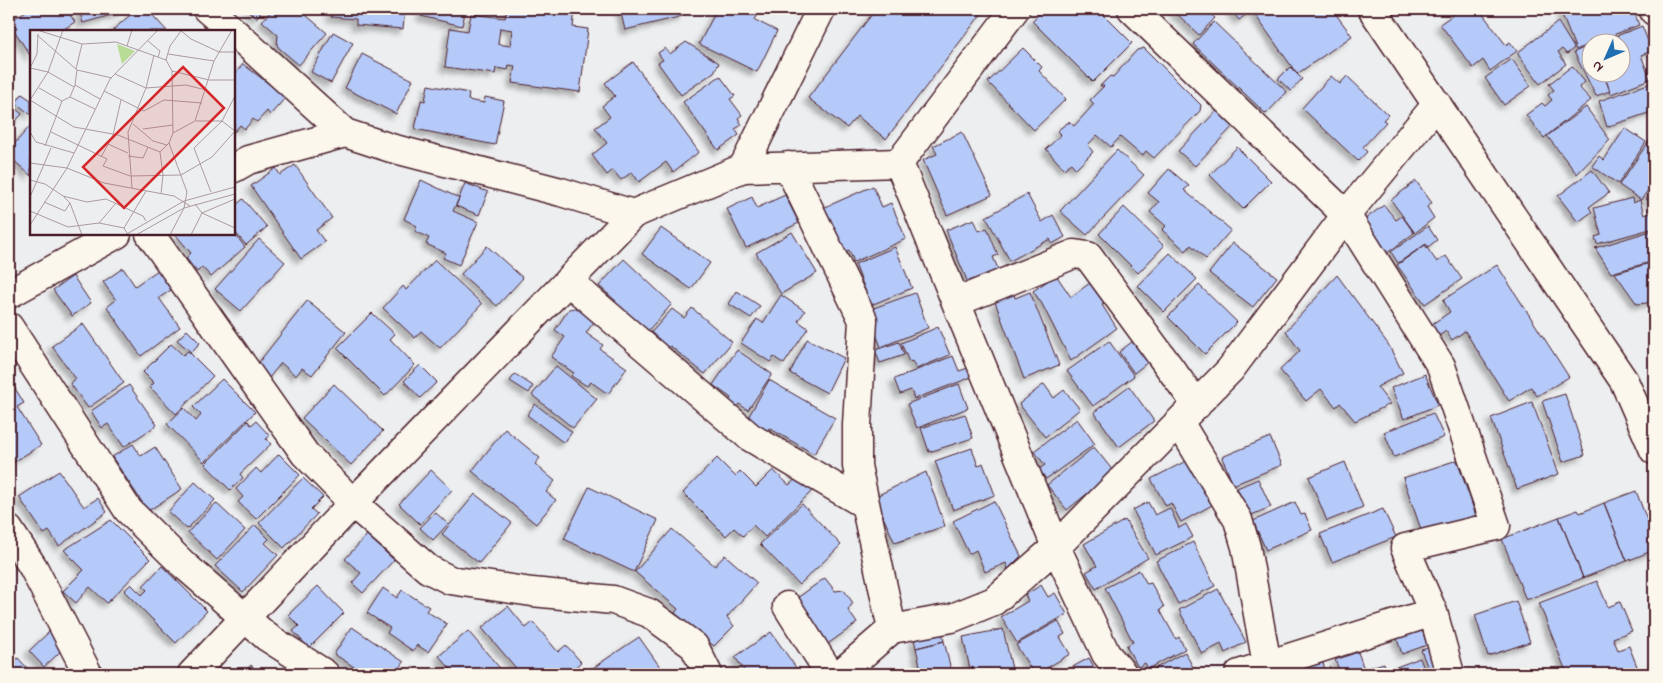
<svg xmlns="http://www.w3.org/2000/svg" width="1663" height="683" font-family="'Indie Flower',sans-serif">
<defs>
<filter id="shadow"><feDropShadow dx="-4.5" dy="4.5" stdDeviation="2.5" flood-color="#0004"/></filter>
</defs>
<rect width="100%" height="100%" fill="#edeeef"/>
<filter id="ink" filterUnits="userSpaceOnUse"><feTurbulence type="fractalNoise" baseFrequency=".02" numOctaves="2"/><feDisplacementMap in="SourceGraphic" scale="10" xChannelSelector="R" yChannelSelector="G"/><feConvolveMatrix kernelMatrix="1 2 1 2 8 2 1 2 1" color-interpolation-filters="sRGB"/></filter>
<g filter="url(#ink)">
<!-- building -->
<path fill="#b5caf9" stroke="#4a1f2b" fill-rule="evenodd" filter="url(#shadow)" d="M29,9H66L75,22L61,31H31V57L14,30L17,28L12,20Z
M79,9H121L122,12L83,23Z
M137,9H147L167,31H113V30Z
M246,9H264L256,18Z
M273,9H299L327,33L299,65L279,48L277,45L278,35L262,21Z
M332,9H405L403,29L356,25V19L331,17Z
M423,9H466L462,26L421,16Z
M500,9H575L573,27L588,29L580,92L512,83L515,66L509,65L508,70L496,68L495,74L445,67L450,28L468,31L471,14L505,18L507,10ZM500,28L512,30L510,46L498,44Z
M620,9H681L683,16L625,30Z
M717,9H748L758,14L755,20L777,31L757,72L699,44Z
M876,9H985L886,139L857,116L847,128L808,98Z
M1044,9H1098L1132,43L1093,82L1032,21Z
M1172,9H1205L1215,18L1199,35Z
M1230,9H1249L1251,11L1239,20Z
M1251,9H1332L1352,36L1297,74Z
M1461,9H1479L1506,45L1510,42L1517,51L1490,71L1483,60L1473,68L1440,24Z
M1568,9H1633L1639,25L1595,42H1590V44L1576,50L1561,12Z
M1214,22L1287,92L1266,114L1193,44Z
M1558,22L1574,48L1567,54L1562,49L1558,52L1566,64L1540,84L1517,53Z
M1642,26L1652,51L1641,55L1650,79L1611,94L1603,72H1620V42H1601Z
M333,32L353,43L331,83L311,72Z
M686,42L719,63L714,72L681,95L658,63L663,60L658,53L665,48L670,54Z
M1589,46L1590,51V72H1603L1610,91L1596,96L1574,52Z
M1023,48L1042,67L1039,71L1066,99L1034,130L988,82Z
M1144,48L1201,105L1200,111L1154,158L1146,151L1143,155H1141L1120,137L1111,147L1097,135L1088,145L1093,152L1076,169L1071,163L1064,169L1046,149L1061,135L1057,131L1067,123H1069V121L1074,126L1094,104L1090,100L1104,86H1100L1110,76L1113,77L1137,50Z
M362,54L413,80L396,114L345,88Z
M1512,59L1531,86L1504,105L1485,78Z
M633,62L699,152L673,172L666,162L639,182L632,172L621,180L613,170L607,175L592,155L607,143L595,128L610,117L602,106L615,96L605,83Z
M243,64L286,97L270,115L267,111L257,122L253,119L245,129L240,125L234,132V75Z
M1572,66L1585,82L1579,87L1591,100L1544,138L1526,115L1542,103L1545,106L1552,100L1548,95L1554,90L1549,84Z
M1290,67L1302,79L1291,91L1278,79Z
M720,76L735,96L730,99L742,115L738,118L742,125L735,129L739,135L718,150L683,102Z
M1331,76L1340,84L1347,76L1388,115L1383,120L1386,122L1363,147L1367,152L1358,161L1302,108Z
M1654,82V111L1607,127L1599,101Z
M428,85L469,93L468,100L484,103L485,97L504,101L495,145L415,129L421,100L425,101Z
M22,94L31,100V115L16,103Z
M9,103L22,114L9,129Z
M1222,105L1238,121L1195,166L1178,151Z
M1586,107L1610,140L1577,174L1547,136Z
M31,125V176L9,156V150Z
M1625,128L1646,142L1618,184L1592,166L1599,156L1604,160Z
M962,132L992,195L947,215L923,160L937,154L933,146Z
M1649,141L1654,144V182L1641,200L1619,185Z
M1237,147L1271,181L1243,209L1210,175Z
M1117,150L1144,175L1087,235L1060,211Z
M295,165L332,218L316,230L325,242L301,259L251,186L276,168L280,175Z
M1169,169L1189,186L1184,190L1231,230L1206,259L1191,245L1186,251L1162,230L1166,226L1150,212L1159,202L1148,193Z
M1592,170L1609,193L1589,207L1592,212L1578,222L1558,196Z
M421,180L459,198L453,211L478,222L459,265L443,258L446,253L426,244L429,238L415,231L417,226L404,219Z
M1416,181L1432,203L1427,207L1434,218L1415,233L1391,200Z
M465,183L488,192L479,215L456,206Z
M873,186L882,207L891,203L906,239L854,262L849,250L841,254L821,209Z
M1654,187V205L1646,199Z
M1027,194L1042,222L1053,215L1065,237L1052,244L1050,239L1010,261L986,217Z
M785,195L799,223L746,248L727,209L752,197L757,208Z
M1632,198L1633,203L1640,200L1644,215L1651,213L1654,228L1597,244L1595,237L1601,235L1594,208Z
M243,199L267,227L246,245L234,231V207Z
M1384,205L1396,220L1402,216L1414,233L1382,257L1357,225Z
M1124,207L1164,246L1138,273L1099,234Z
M974,219L979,231L987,228L998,255L993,257L999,271L968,283L946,230Z
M1428,226L1437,240L1428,247L1426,244L1398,263L1391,252Z
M661,228L710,263L691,289L642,254Z
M1654,230V261L1611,273L1595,248Z
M792,232L817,273L781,294L756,253Z
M234,233L245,247L211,277L202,267L197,272L186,258L191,253L175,234Z
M259,239L285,262L241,311L215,289Z
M1233,243L1277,277L1253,307L1209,273Z
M1425,245L1437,262L1446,256L1462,279L1425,304L1397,265Z
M487,246L523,278L497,306L461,274Z
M895,247L912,288L871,305L855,264Z
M1170,253L1197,279L1164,312L1138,286Z
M624,259L672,304L645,334L612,305L616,301L599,286Z
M435,260L482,304L440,348L421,331L415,338L383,308L403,286L406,290Z
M1654,262V300L1647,303L1637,304L1615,273Z
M1497,265L1569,377L1537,396L1531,387L1509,401L1465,331L1452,340L1446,331L1436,338L1429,326L1450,312L1443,300Z
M123,268L135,286L158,270L171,290L159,298L180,327L141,356L107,307L116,300L103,282Z
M1056,275L1071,297L1094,280L1108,300L1102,305L1117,328L1071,361L1042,304L1033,291Z
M1337,275L1388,344L1403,373L1377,387L1390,404L1355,421L1340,403L1336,407L1321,389L1306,401L1280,370L1300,351L1286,331Z
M73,276L91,303L72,316L53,290Z
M1199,285L1237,322L1205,354L1168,317Z
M737,291L760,306L751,318L729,304Z
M1030,292L1059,365L1024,379L995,302L1014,294L1015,298Z
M915,293L928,328L881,347L873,326L877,325L871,309Z
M781,295L805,311L798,321L808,328L784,364L774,357L770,362L741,343L757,319L763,323Z
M307,301L346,332L312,375L302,368L296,376L281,363L269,378L255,367Z
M586,306L599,315L586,333L603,345L600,349L627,368L608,394L591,382L587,386L571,376L574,373L551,357L565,337L555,330L569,309Z
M692,308L732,342L705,374L670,346L667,350L649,335L672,309L684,318Z
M372,313L395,334L390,339L415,365L385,396L337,348Z
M83,324L124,383L88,408L70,383L76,379L52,346Z
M938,327L950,355L916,369L912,361L909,362L901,343Z
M187,330L200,343L191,352L177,340Z
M807,339L844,358L827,393L790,373Z
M1109,341L1134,376L1093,406L1067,371Z
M1133,341L1148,362L1134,373L1119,352Z
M899,342L904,355L880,363L875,350Z
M171,344L183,355L188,351L213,376L176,414L150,387L154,383L143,372Z
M737,350L772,374L748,410L739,404L735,409L728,403L731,398L713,385Z
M953,356L959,371L968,368L972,377L914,399L911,390L900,394L894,379Z
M420,365L437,382L420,398L404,381Z
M556,366L597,399L573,428L532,395Z
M515,374L533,386L529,393L510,381Z
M1425,374L1438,405L1404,419L1391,388Z
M222,379L255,412L204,462L167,424L184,408L196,421L201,415L193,407Z
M769,380L835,418L814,454L769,428L766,435L745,423Z
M334,384L383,431L351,465L302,418Z
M959,384L968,408L917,428L907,404Z
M1044,384L1054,398L1064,390L1080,409L1045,437L1019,404Z
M13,385L24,403L17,407L41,445L9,465V388Z
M129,385L157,425L124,447L108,424L102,428L91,411Z
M1129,386L1154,421L1119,447L1094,412Z
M1565,394L1585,455L1563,462L1542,401Z
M1532,402L1559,474L1517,489L1491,418Z
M535,404L572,432L564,443L527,415Z
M1433,413L1444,437L1394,457L1384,432Z
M965,414L973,438L929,452L921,428Z
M1077,419L1095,444L1046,479L1039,469L1045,465L1034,451Z
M248,421L251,425L256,421L270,436L266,439L271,444L240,474L243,478L230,490L205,464Z
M505,429L540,458L535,464L555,481L546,492L556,500L536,524L472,471Z
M1270,437L1282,465L1233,485L1222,457Z
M133,444L141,456L155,447L182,489L148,511L112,457Z
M1094,447L1114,472L1067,510L1047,485Z
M972,448L978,466L983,463L995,495L953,510L935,461Z
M279,454L300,475L256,519L238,502L243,497L236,489L256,468L261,473Z
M717,458L735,476L740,471L756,487L773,470L789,485L798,477L816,487L765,537L753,525L743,536L734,528L726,536L683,493Z
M1190,459L1214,504L1181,522L1171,503L1166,506L1151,479Z
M1457,460L1477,519L1424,538L1403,478Z
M1345,462L1363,507L1327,521L1309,477Z
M431,470L452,490L420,524L399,504Z
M59,471L84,507L98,498L107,512L59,546L49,531L44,534L19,497Z
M926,472L945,526L895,543L874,497Z
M303,478L323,497L311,509L317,514L284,548L259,523Z
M1258,479L1271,507L1249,516L1237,488Z
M195,482L215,500L187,529L168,512Z
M589,487L658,520L634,572L564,539Z
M1636,491L1647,520L1652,518L1654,525V550L1627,561L1604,503Z
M475,494L512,523L479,563L442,534Z
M994,501L1021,556L1008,569L1006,563L985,572L976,550L969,554L953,521Z
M1148,502L1155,515L1170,508L1179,528L1186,524L1193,537L1156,555L1133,510Z
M1295,502L1301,515L1305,514L1312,530L1266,550L1253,521Z
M216,503L245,530L217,560L188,532Z
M1604,503L1627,561L1583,578L1559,517L1578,510L1580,513Z
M802,504L841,545L799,585L760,544Z
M1383,509L1396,537L1332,562L1320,534Z
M435,512L448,524L433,540L420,528Z
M1559,517L1583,578L1526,600L1502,539Z
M111,520L150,559L107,603L90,587L76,603L63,591L84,570L64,550Z
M1125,520L1148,558L1096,589L1086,572L1097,566L1084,544Z
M255,525L269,539L265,543L278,555L243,592L215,566Z
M672,529L715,566L725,555L757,583L727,617L734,626L714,646L675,613L678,609L635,572Z
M367,535L394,560L363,593L352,583L361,573L345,559Z
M1193,542L1215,586L1178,604L1156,561Z
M162,566L207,611L176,643L124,591L131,584L142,595L147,590L143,586Z
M1139,570L1147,584L1151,583L1164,607L1160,610L1176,639L1179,637L1185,649L1148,669L1145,663L1138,667L1126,646L1133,642L1105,588Z
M825,578L835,591L844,590L853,603L848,610L857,623L825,646L793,601Z
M1597,581L1608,607L1620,602L1632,631L1613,638L1618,650L1629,646L1640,674H1567L1539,603Z
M1041,585L1048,597L1055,593L1067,614L1017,643L1001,617L1028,601L1025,595Z
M318,586L344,613L309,648L293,631L299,626L288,615Z
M383,588L397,598L402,590L429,607L426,611L447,624L428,652L417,645L413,651L387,633L390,628L367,613Z
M1218,589L1246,642L1225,653L1221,644L1202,654L1179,610Z
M1516,601L1530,642L1488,656L1475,615Z
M508,606L526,628L533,622L558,652L566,645L581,662L568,674H521L482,628Z
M1058,621L1065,634L1060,637L1070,654L1037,674H1034L1016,645Z
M352,627L404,662L396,674H365L334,654Z
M1421,627L1427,645L1402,654L1396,636Z
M1003,629L1013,673L1007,674H971L963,637Z
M50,631L60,652L44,667L29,651Z
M468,631L505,674H455L439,656Z
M771,632L797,669L790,674H747L735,657Z
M942,632L944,641L916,648L914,639Z
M639,637L665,674H584Z
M944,641L952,674H922L916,648Z
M1434,646L1442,669L1430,674L1421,650Z
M9,648L16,656L9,662Z
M1185,652L1194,669L1185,674H1157L1154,669Z
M1358,652L1364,669L1384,663L1388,674H1341L1335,660Z
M18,658L29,670L25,674H9V666Z
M1089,658L1098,674H1072L1069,669Z
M1420,658L1426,674H1393L1391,669Z
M1323,663L1326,674H1283Z
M251,665L260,674H242Z
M1654,665V674H1648L1646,669Z
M918,668L920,674L883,673Z"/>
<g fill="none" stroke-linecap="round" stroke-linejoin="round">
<!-- street casing -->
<g stroke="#4a1f2b" stroke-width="31">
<path id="street" d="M207,9L233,31
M1132,9L1346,215L1441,366L1496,526L1405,548L1433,612L1450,674
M1654,9V11
M234,32L345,133
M899,163L1056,547L1106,654L1123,674
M788,166L863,320L857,425V466L892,629
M234,168L248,160L345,133L391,148L561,192L633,214
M743,168L899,163L1015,9
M150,234L305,454L353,503L428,569L450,580L532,592L613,600L649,613L694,646L708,674
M568,281L750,437L864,504
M9,294L117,234
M957,302L1074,254L1088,256L1197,405
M9,327L128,510L184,565L267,637L325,674
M1179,422L1238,520L1246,547L1267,665
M9,530L33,567L88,674
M787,606L830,674
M840,674L892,629L952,618L994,601L1056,547L1230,370L1346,215L1437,104
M1239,674L1433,612"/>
</g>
<!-- secondary casing -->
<g stroke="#4a1f2b" stroke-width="31">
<path id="secondary" d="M1372,9L1624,381L1654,450
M192,674L353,503L633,214L743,168L821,9"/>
</g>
<!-- street -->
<use href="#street" stroke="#fbf7ec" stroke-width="28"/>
<!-- secondary -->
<use href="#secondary" stroke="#fbf7ec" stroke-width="28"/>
</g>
</g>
<!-- overview -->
<g transform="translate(30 30)">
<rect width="205" height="205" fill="#edeeef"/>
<path d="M87,14L105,21L92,34Z" fill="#b8db95"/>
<path fill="none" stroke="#ac9ba1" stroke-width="1" d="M7,0L52,14L86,12L136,30L142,41L143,103L139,113L157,162L154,178L140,205M150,0L161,9L189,22H205M7,5L47,40L45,55L40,67L32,71L15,116M118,11L130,21L128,27M97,16L102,0M138,24L184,31M136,30L140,16L151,1M0,38L18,42L44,57M0,38L7,24L8,4M46,39L52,14M47,40L82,48M142,41L179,50H205M85,44L116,58L156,55L176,60M45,55L70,69M9,58L32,71M74,61L114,81L134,70L172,73M40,67L65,79M0,70L44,97L88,105L130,122M0,70L18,42L33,0M166,91H192L205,101M103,94L123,111L137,115M113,99L143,95M0,102L6,112L44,123M21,102L77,129L73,136L100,146L151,145L182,127L205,101M143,103L165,91L184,31L202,0M78,114L98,123M98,126L113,128L118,117M71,127L83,105L91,70M0,133L37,138L74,153L144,166L160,176M0,150L15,154L33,166L57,172L76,169L113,186L116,191M102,158L98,102L116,58L124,25M181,162L164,118L192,91L205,66M131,164L133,145L130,122L139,113M0,167L21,118M34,167L40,173L52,205M14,172L35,181L40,173M165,174L172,183L205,198M0,181L38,197L69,193L94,198L97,203M69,193L86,173M0,195L37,138L80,49L128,0M94,198L116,161M95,205L154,171L205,157M106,205L154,178L205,164M161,205L172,183L205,169"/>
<path fill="#d62828" fill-opacity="0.15" stroke="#d62828" stroke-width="2.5" d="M153,37L194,78L94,178L53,137Z"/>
<rect width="205" height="205" fill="none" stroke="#4a1f2b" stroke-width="2.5"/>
</g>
<!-- margin -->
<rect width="1663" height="683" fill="none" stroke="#fbf7ec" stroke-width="30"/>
<rect x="15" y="15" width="1633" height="653" fill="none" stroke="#4a1f2b" stroke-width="2" filter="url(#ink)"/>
<!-- north arrow -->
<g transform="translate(1606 58) rotate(225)"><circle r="24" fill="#fbf7ec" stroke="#b4a19f"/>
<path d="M0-4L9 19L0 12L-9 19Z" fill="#1f6fb2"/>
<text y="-8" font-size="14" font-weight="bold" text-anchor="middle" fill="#4a1f2b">N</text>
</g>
</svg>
